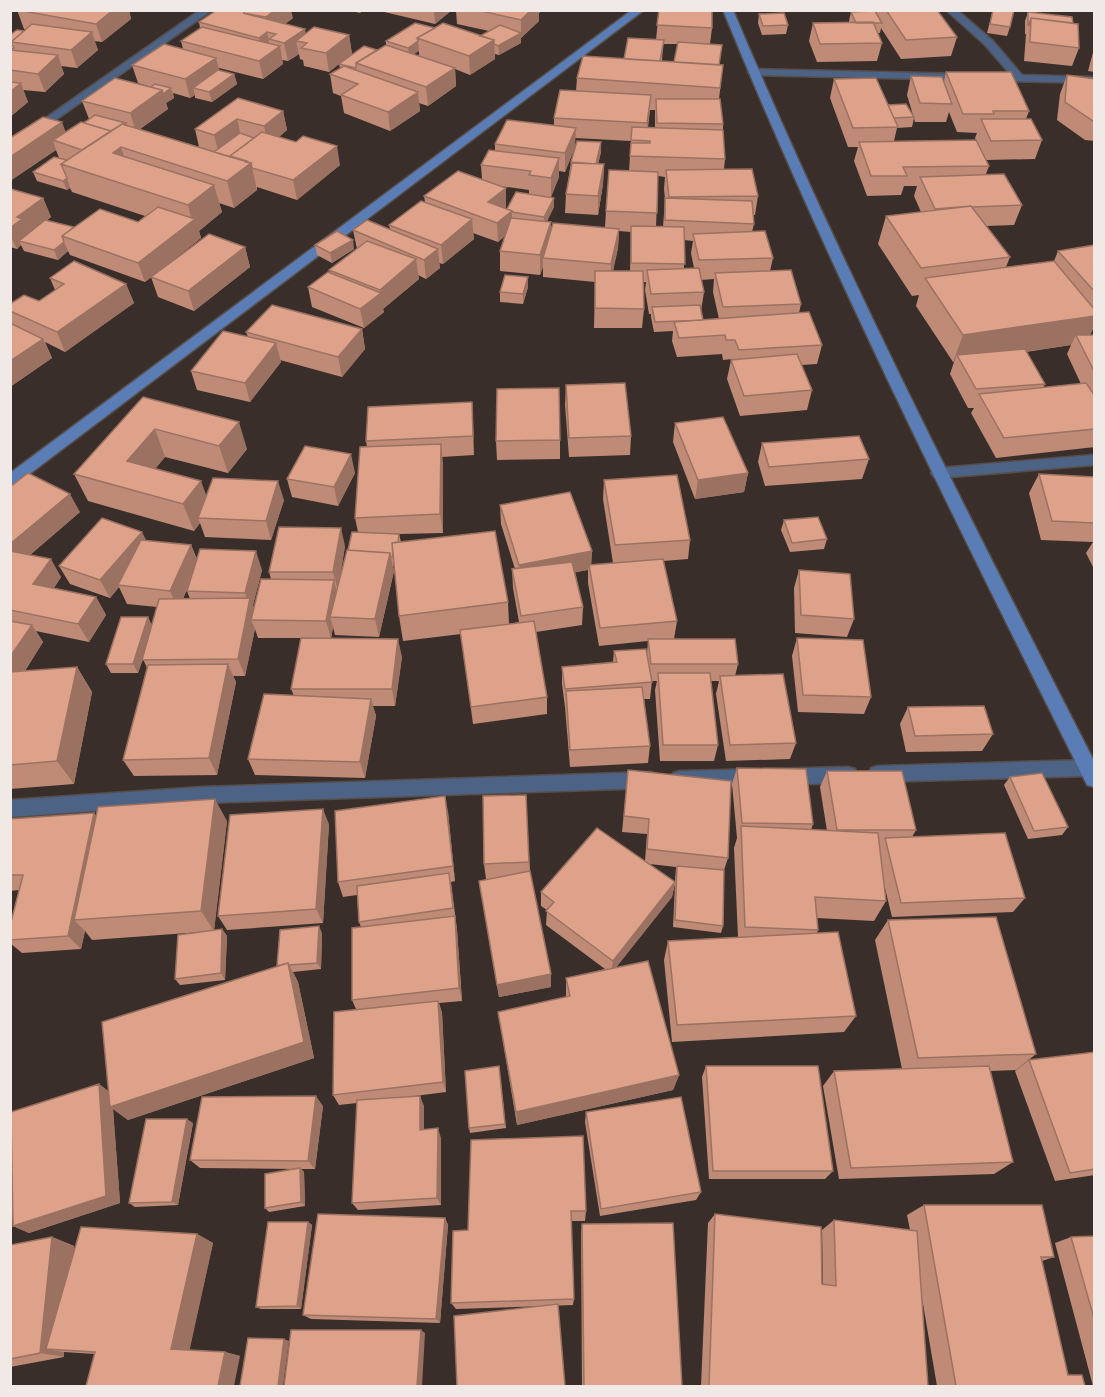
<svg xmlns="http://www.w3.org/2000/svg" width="1105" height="1397" font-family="'Exo 2',sans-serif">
<rect width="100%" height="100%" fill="#392e2a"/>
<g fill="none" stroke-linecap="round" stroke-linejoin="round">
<!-- street casing -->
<g stroke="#564c48" stroke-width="3">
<path id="street" d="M200,10H212L10,152V143Z
M946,10H957L993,41L1022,75L1094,77V83L753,75L748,72L753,69L1011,75L985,45Z
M1094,455V465L939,478L934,477L931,473L934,469L939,468Z
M1089,760L1094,762V774L1089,776L878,782L871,780L869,774L871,768L878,766Z
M848,767L855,769L857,775L855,781L848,783L680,787L673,785L671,779L673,773L680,771Z
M650,772L657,774L659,780L657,786L650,788L202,803L10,817V800L202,787Z"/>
</g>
<!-- secondary casing -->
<g stroke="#564c48" stroke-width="3">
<path id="secondary" d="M632,10H644L15,485L10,486V473Z
M723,10H733C841,267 968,514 1094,761V787L1087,785C960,530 831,275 723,10Z"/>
</g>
<!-- street -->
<use href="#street" fill="#4c6386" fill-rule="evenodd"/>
<!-- secondary -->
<use href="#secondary" fill="#597db4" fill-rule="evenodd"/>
</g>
<!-- wall -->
<path fill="#bf8b77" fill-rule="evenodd" d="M17,10H129L131,19L102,42L94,41L98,50L77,68L61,66L64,74L45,92L23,90L28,102L10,117V35L24,31L27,29H24Z
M217,10L293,18L285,24L306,34L349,35L352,54L340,63L377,50L386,45V41L435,28L480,36L489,31L457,24L456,10H542L539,13V21L521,38V43L499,55L495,54V59L470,75L455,69L456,86L428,106L419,103L420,111L390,131L344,113L341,96L333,93L330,74L340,68L339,64L329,72L304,66L303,60L300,59L299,54L288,61L282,60L283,64L263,79L219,68V71L234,74L237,84L212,102L195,98V95L190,98L173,93L174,98L166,103L168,109L140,129L199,147L195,129L238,98L283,111L287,130L279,137L340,165L297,200L257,187V190L234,208L219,203L222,212L199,231L201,238L145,282L70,255L68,251L58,260L24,251L21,245L17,249L10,247V190L43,198L51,217L46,221L74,227L138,222L145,216L72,192L70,188L67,190L37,181L33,172L59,158L56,150L10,181V138L65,132L89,119L82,101L151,87L138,83L132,65L183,49L181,41L200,28L199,22ZM419,51V56L414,54Z
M347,10H363L360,13Z
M376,10H452L435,24Z
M659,10L712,28L710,44L720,65H723L719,99L723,124V130L725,159L724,169L758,196L755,215H753L754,224L752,232L773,258L770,271L801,304L799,313L822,345L817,364L801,365L812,390L807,410L740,416L727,379L731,360L732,359L723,360L722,354L677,357L672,341L673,331L654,332L651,317V314H649L645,290L646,282H643L644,309L642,328H594L595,282L543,277V267L540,275L500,271V251L505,236L498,242L473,233L474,239L443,264L439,263L440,268L426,279L418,275L419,279L383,309L384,312L364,328L312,307L308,287L330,272L329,270L357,249L353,230L390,229L389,225L425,202L424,196L482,179L481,165L495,150V144L554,126V118L576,91L577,78L624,59L656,40ZM663,44H678L674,62L662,61ZM650,110H655V128H648ZM575,138L631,141L629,171L606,211L605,227L551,230V222L547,221L554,207L551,197L559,177V171L565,172L575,147ZM658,176L665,177L664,189L665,199L663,227H656ZM500,186L529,190V194L507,209L505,208L506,207V188ZM619,231L631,232L630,271H613L618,248ZM684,240L693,241L691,253L694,268L684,269ZM714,279L713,292L719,319L703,320L701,311L704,292L701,280Z
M877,10H937L957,37L951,56L901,59L881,28L880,33H877L882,43L877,61L817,62L809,41L813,23H849V21L851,12L877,13Z
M993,10L1010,27L1007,36L987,33Z
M1028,12L1073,23L1079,48L1072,66L1024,61L1026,34H1025V21Z
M759,14L788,25L786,34L762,35L758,23Z
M1095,45V72L1088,71Z
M946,72L1029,111L1026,119L1042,140L1035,159L986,160L989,166L986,174L1022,205L1014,225L986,226L1010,257L1006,267L1054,261L1058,251L1095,245V325L1090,335H1095V393H1093L1095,396V447L996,458L971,413L974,408H968L950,374L954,362H953L916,306L919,295L912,296L878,244L886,216L921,212L914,196L917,186H904L901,195L867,196L854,161L858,147H848L830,98L834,79L888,105L913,115L907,95L911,76L944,81ZM949,112L957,132L977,133L975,138L976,140L894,141L897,128L912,127L914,118L915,122H946ZM1071,345L1067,354L1081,384L1043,388L1045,384L1026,352Z
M1067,75L1095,79V141L1085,140L1057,120L1060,94Z
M601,142V152L598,164H604L603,184L598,215L565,213L566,194L571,162Z
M315,245L354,249L332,263L317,255Z
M245,247L250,267L194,311L158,297L151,277Z
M50,278L126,284L134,303L65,352L45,342L52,358L10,387V323H11L10,304L39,301L55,290Z
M528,287L523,304L500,302V292Z
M362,329L365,349L342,377L280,360L281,362L250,402L197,390L191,371L248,337L246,332Z
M566,385L631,436L630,455L569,457L565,405Z
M143,397L247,449L228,473L165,457L155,469L206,496L284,500L271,540L205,537L200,523L194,531L88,501L74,474Z
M472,402L474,455L442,457L443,533L399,534L401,542L508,602L509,624L519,622L513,588L512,569H515L501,524L500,505L592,551L591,565L613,563L603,499L604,480L690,540L688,559L663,561L677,621L674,639L738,664L735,676L796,743L790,759L726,761L716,694L719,681H711L718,745L714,761H660L655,690L657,681H652L650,699H644L650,746L648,763L570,767L565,707L562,684V667L613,662L614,651L647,653L648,641L599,646L588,583V570L575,572L583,607L582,625L536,632L547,697V714L473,724L461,634L403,641L399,616L394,566H393L394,571L379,637L335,635L333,627L331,639L402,657L395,706H373L376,716L365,778L255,775L248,759L294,696L291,689L315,638H258L255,629L245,676H233L236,682L217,775L134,776L123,760L147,668L143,659L138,673H111L106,664L148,617L152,626L157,607L127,604L119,587L110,598L70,584L59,566L146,541L191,545L197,559L262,570L253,605L254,609L271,579L269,572L345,546L340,576L348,550L358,532L355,518L367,447L366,441ZM188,587L187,591L190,599H183Z
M675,423L748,473L744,492L695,499L673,442Z
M560,440V459L497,460L496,441Z
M762,443L869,459L862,479L765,486L758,462Z
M355,473L338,506L292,497L287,479Z
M1039,474L1095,477V571L1086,553L1093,542L1041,540L1029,493Z
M10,487L80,512L30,555L61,577L54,588L96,597L106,615L89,642L36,631L43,642L25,671L77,667L92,692L74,784L10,789Z
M784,520L827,539L824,549L790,552L781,530Z
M799,570L854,619L847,637L795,633L794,588Z
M797,638L871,697L864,714L798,712L792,656Z
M908,707L993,734L982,751L906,752L900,724Z
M737,768L813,824L811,830L827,831L820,787L827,771L916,830L912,837L1025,898L1013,912L892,917L884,884L886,901L874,921L817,918L818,930L817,933L856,1016L844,1032L672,1042L664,960L668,941L738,937L734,848L737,838L732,784Z
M628,770L728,858L724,870L723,926L721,933L673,927L675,884L672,897L616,967L679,1075L673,1090L517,1125L498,1012L566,997V978L605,969L546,925L547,910L541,906V892L645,861L647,834L622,832ZM650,864L676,867L675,882Z
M1010,777L1068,827L1062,835L1028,839L1004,785Z
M526,795L530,871L551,987L499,997L479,881L490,879H486L484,864Z
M448,812L455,881L451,882L457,930L462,1001L439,1003L442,1013L446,1092L407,1097L424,1106V1130L441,1138V1205L358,1210L352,1203L357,1103L339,1105L333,1095L356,1009L352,1000L361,927L359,922L357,895L343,897L338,882Z
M94,813L96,816L227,821L214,930L222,929L227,936L225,980L180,985L175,979L201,932L92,940L85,931L81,949L22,953L10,943V926L19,890L10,891V819Z
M329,824L323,923L227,930L218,916Z
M888,920L1036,1054L1016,1070L990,1071L1013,1162L994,1174L839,1179L823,1086L834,1071L902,1069L875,940Z
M322,933L321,969L293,972L298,982L314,1058L128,1120L113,1109L120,1203L29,1233L13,1226L99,1084L108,1091Z
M1095,1052V1175L1055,1181L1015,1071L1029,1060Z
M499,1066L506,1128L470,1133L469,1128Z
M706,1066L833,1171L825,1179H709L702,1077Z
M323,1106L315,1169H301L304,1172L305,1206L269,1212L265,1208L295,1169L200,1168L190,1160Z
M586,1112L701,1192L696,1200L600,1216L585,1122Z
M193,1123L178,1205L135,1207L129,1203Z
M471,1140L586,1211L585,1221H571L574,1299L573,1305L456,1309L451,1303L468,1230Z
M924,1205L1054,1257L1042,1261L1068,1375L1085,1386H937L922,1298L928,1386H701L708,1223L715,1214L823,1284L822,1230L834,1220L910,1230L907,1215Z
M445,1218L448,1225L440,1323L311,1319L303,1315Z
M308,1222L312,1225L301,1309H261L256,1307Z
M582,1224L682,1386H582L581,1233Z
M197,1234L213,1243L189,1350L225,1352L240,1356L95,1354L64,1352V1357L10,1367V1245L52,1237L74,1246L73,1254Z
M1095,1236V1386H1093L1055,1243L1071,1237Z"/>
<!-- shaded-wall -->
<path fill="#9b7161" d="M113,10H129L131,19L102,42L96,24Z
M275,10H291L293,18L272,33H269L266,17Z
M434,10H452L435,24Z
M531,10H542L539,13V21L521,38V20Z
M305,29L308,47L307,43L296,41L299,54L288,61L284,43Z
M92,32L98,50L77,68L71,50Z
M267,32L271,51L262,56L259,38Z
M521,33V43L499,55L498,46Z
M349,35L352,54L329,72L326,53Z
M494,40L495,59L470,75L469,56Z
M418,41L419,51L409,57L408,48Z
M280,46L283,64L263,79L259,61Z
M58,55L64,74L45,92L38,74Z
M216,58L221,76L193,88L195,95L190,98L185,79Z
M455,68L456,86L428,106L426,87Z
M234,74L237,84L212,102L209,92Z
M21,83L28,102L10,117V92Z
M171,88L174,98L166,103L168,109L136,132L130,113L162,90Z
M418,92L420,111L390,131L388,112Z
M651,95L649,114L646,142L647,123Z
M283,111L287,130L268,145L264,126Z
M237,119L241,137L219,154L214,135Z
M62,122L69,141L53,140L56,150L10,181V157Z
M126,123L129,133L121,147L130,175L91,170Z
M576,128L575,147L565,172V153Z
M601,142V152L596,174V164Z
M337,146L340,165L297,200L293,180Z
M559,158V177L551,197V178Z
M251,163L257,190L234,208L227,181Z
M604,164L603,184L598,215V196Z
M67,178L70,188L67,190L63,181Z
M214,185L222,212L199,231L201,238L145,282L138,263L192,221L188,205Z
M506,188V207L489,221L488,202Z
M43,198L51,217L19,241L21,245L17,249L10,235V228L17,217Z
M554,198V207L544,227V217Z
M512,211V230L498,242L497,223Z
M472,219L474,239L443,264L441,245Z
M551,222V241L543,258V266L540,275V255Z
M619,229L618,248L610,284L611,264Z
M353,240L354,249L332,263L330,253Z
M64,242L68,251L58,260L54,250Z
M245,247L250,267L194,311L188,291Z
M438,249L440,268L426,279L424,260Z
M416,259L419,279L383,309L384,312L364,328L360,309L381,293L380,290Z
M528,277V287L523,304V294Z
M126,284L134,303L65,352L57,332Z
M1095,316V325L1085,343L1076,335L1071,345L961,361L957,355L954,362H953L963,335Z
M362,329L365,349L342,377L338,357Z
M43,339L52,358L10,387V361Z
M276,343L281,362L250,402L245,383Z
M472,402L473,421L474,455L473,436Z
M239,422L247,449L228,473L219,446Z
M155,429L165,457L139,488L127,461Z
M441,444L443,463V533L440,514Z
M351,454L355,473L338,506L334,487Z
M748,473L744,492L695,499L698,480Z
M201,481L211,508L198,518L200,523L194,531L183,504Z
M278,481L284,500L271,540L266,521Z
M70,494L80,512L17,566L10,555V544Z
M341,528L345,546L338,591L333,572Z
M142,532L151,550L118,585L119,587L110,598L100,580Z
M191,545L198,564L178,609L170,591Z
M256,551L262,570L253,605L257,617L251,620L255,629L245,676L238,659L249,605L245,593Z
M592,551L591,569L589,565L588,570L520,583L519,565Z
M390,553L394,571L379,637L375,619Z
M51,559L61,577L44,602L33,584Z
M334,580L338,598L330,617L333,627L331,639L326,621Z
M96,597L106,615L89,642L78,624Z
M148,617L152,627L138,673L133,664Z
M32,625L43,642L18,681L10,671V657Z
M398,639L402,657L395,706L392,689Z
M228,664L236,682L217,775L209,758Z
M77,667L92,692L74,784L57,761Z
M371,699L376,716L365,778L360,762Z
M445,796L448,812L455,881L453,866Z
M215,799L227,821L214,931L201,911Z
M323,809L329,824L323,923L316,909Z
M94,813L105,829L74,920L85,931L81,949L68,936Z
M449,873L457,930L462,1001L459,988L455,917Z
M675,882L672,897L611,974L613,961Z
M319,926L322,933L321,969L317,963Z
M222,929L227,936L225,980L221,973Z
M288,963L298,982L314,1058L128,1120L113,1109L120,1203L29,1233L13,1226L99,1084L112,1094Z
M551,974V987L499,997L497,985Z
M438,1001L442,1013L446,1092L443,1082Z
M679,1075L673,1090L517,1125L516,1112Z
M316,1096L323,1106L315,1169L308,1161Z
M420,1096L424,1106V1139L420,1130Z
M187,1119L193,1123L178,1205L172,1202Z
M438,1128L441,1138V1205L437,1198Z
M300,1168L304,1172L305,1206L301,1202Z
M445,1218L448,1225L440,1323L436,1319Z
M308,1222L312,1225L301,1309L297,1306Z
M197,1234L213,1243L189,1353L171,1349Z
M52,1237L74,1246L65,1350L46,1349L64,1352V1357L40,1353Z
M421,1330L425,1333L422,1386H417Z
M284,1339L289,1341L283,1386H278Z
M225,1352L240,1356L234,1386H218Z"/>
<!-- building -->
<path fill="#dea28a" stroke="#9b7161" stroke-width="1.5" d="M17,10H113L96,24Z
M217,10H275L266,17L243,13L305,29L284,43L269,39L276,34L267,32L259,38L199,22Z
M477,10H531L521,20Z
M659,10H712V28L657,25Z
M886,10H937L957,37L906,40Z
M993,10H1014L1010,27L990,24Z
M875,11L882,23H856L851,12Z
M1028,12L1072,17L1073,23L1031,18L1029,25H1028Z
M784,13L788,25L763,26L759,14Z
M1031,18L1078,24L1079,48L1030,42Z
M873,22L882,43L820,44L813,23Z
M415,23L435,28L417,38L418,41L408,48L386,41Z
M443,23L494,40L469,56L417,38Z
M32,24L92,32L71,50L11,42Z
M500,25L521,33L498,46L494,44V40L480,36Z
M202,27L280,46L259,61L181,41Z
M314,27L349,35L326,53L301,48L307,43L296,41Z
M17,30L24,31L11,42L14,48L10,50V35Z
M628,38L664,40L660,61L624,59Z
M678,42L722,45L719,65L674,62Z
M164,44L216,58L185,79L132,65Z
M386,45L455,68L426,87L356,63Z
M364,46L377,50L356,63V68L339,64Z
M10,50L58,55L38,74L10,70Z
M583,56L723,65L720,88L577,78Z
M344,66L418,92L388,112L341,95L358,84L330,74Z
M218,70L234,74L209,92L193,88Z
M946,72H1011L1029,111H993L994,114H963Z
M1067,75L1095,79V121H1093L1065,102Z
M911,76L942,77L952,104L920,103Z
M115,78L162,90L130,113L82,101Z
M876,78L898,127L853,128L834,79Z
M10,82L21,83L10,92Z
M155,84L171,88L163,94L162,90L151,87Z
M560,90L651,95L647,123L554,118Z
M238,98L283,111L264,126L237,119L214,135L195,129Z
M656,99H720L723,124L657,123Z
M906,104L914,117L894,118L888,105Z
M95,115L126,123L125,124H122L111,131L84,123Z
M43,117L62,122L10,157V138Z
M981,119H1031L1042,140L991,141Z
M507,120L576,128L565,153L495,144Z
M81,122L111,131L82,150L53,140Z
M122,124L251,163L227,181L121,147L113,153L214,185L188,205L61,164Z
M632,127L723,130L725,159L630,156L631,143H650V141L631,140Z
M262,132L296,142L303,136L337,146L293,180L252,168L251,163L246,162L247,161L230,156Z
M240,133L254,138L230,156V157L214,152Z
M976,140L989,166L903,167L907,176H871L859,142Z
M577,141L601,142L596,164L571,162Z
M489,150L559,158L551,178L529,175L531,171L481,165Z
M54,157L67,160L61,164L67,178L63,181L33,172Z
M572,163L604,164L598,196L566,194Z
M752,169L758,196L669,197L666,170Z
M609,170L658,172L657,213L606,211Z
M458,171L506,188L488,202L512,211L497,223L424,196Z
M1004,174L1022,205L972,207L971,206L935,209L920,177Z
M11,189L43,198L17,217L22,219L10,228V190Z
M516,192L554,198L544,217L512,212V211L507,209Z
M665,198L752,201L754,224L665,220Z
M421,201L472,219L441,245L389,225Z
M971,206L1010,257L921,268L886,216Z
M158,207L195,219L138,263L62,236L100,209L138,222Z
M511,218L551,222L540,255L500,251Z
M45,220L74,227L62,236L64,242L54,250L19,241Z
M367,220L438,249L424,260L353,230Z
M553,223L619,229L611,264L543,258Z
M631,226L684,227L685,264L631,263Z
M337,231L353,240L330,253L315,245Z
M765,231L773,258L699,260L693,234Z
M209,234L245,247L188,291L151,277Z
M367,241L416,259L380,290L329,270Z
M1095,245V292L1058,251Z
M74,261L126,284L57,332L10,311V304L24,295L39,301L64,284L50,278Z
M1054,261L1095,310V316L963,335L925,278Z
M699,268L704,292L651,294L647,270Z
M791,270L801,304L723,307L715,273Z
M595,271H643L644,309L595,308Z
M328,272L381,293L360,309L308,287Z
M505,275L528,277L523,294L500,292Z
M272,305L362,329L338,357L246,332Z
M700,305L703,320L655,322L652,307Z
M809,312L822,345L739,350L735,340H726L725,335L679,338L674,322Z
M10,323L43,339L10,361Z
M223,331L276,343L245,383L191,371Z
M1076,335H1095V373Z
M1025,349L1045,384L976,389L957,355Z
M797,354L812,390L744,396L731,360Z
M625,383L631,436L569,438L566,385Z
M1086,383L1095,396V429L1004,438L979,394Z
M559,388L560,440L496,441L497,389Z
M143,397L239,422L219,446L155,429L127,461L201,481L183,504L74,474Z
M472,402L473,436L366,441L368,407Z
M723,417L748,473L698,480L675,423Z
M859,436L869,459L769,467L762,443Z
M441,444L440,514L355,518L360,447Z
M305,446L351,454L334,487L287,479Z
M28,473L70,494L10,544V487Z
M1039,474L1095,477V523L1052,521Z
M677,475L690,540L615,545L604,480Z
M213,478L278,481L266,521L198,518Z
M570,492L592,551L519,565L500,505Z
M818,517L827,539L792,543L784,520Z
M102,518L142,532L100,580L59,566Z
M279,527L341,528L333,572H269Z
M495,531L508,602L399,616L392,543Z
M352,532L399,534L398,542L392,543L393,557H391L390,553L348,550Z
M141,540L191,545L170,591L118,585Z
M200,549L256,551L245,593L187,591Z
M347,550L390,553L375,619L330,617Z
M10,551L51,559L33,584L96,597L78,624L10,610Z
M663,559L677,621L600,628L589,565Z
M572,562L583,607L521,616L512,569Z
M799,570L850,574L854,619L801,615Z
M261,579L334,580L326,621L251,620Z
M250,598L238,659L142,660L159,599Z
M121,617H148L133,664H106Z
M10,621L32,625L10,657Z
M534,621L547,697L471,707L460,630Z
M301,638L398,639L392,689H291Z
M797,638L863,640L871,697L803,695Z
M648,639H735L738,664H651Z
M646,649L652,682L565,689L562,667L617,662L614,651Z
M228,664L209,758L123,760L148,665Z
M77,667L57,761L10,765V672Z
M658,673H710L718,745H663Z
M783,674L796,743L730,745L720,676Z
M642,687L650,746L570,750L566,691Z
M264,694L371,699L360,762L248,759Z
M984,706L993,734L915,736L908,707Z
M737,768L806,769L813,824L742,823Z
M628,770L731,781L728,858L647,849L649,819L624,816Z
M827,771H902L916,830H837Z
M1042,773L1068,827L1034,831L1010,777Z
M526,795L529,862L484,864L483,796Z
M445,796L453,866L338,882L335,811Z
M215,799L201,911L74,920L98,807Z
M323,809L316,909L218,916L230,815Z
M94,813L68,936L10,940V926L23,875H10V819Z
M741,826L878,833L886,901L815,897L818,930L745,927Z
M597,828L675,882L613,961L546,911L554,902L541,892Z
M1005,833L1025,898L901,903L885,838Z
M677,866L724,870L723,926L675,920Z
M530,871L551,974L497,985L479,881Z
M449,873L453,908L359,922L357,886Z
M455,916L459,988L352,1000V928Z
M996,917L1036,1054L918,1058L888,920Z
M319,926L317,963L289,965L288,963L277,966L280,930Z
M222,929L221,973L175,979L178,935Z
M838,932L856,1016L677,1025L668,941Z
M648,961L679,1075L516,1112L498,1012L570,996L566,978Z
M288,963L304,1042L110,1107L102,1022Z
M438,1001L443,1082L333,1095L334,1012Z
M1095,1052V1169L1070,1173L1029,1060Z
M499,1066L505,1124L469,1128L465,1071Z
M706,1066H818L833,1171H713Z
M989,1066L1013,1162L851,1168L834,1071Z
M99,1084L106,1196L13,1226L11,1112Z
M316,1096L308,1161L190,1160L202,1097Z
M420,1096V1130L438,1128L437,1198L352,1203L357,1100Z
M681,1097L701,1192L601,1209L586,1112Z
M146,1119H187L172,1202L129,1203Z
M583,1136L586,1211H571L574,1299L451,1303L453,1231L468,1230L471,1140Z
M300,1168L301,1202L265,1208V1174Z
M924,1205H1042L1054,1257H1041L1068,1375H1082L1085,1386H956Z
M318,1214L445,1218L436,1319L303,1315Z
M715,1214L821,1227L822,1284L836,1286L834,1220L917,1231L928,1386H709Z
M268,1222H308L297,1306L256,1307Z
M673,1223L682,1386H584L582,1224Z
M81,1227L197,1234L171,1349L225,1352L218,1386H86L95,1352L46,1349Z
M1095,1236V1322L1071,1237Z
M52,1237L40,1353L10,1359V1245Z
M558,1304L565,1386H457L454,1316Z
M291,1330H421L417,1386H284Z
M248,1338L284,1339L278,1386H240Z"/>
<!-- border -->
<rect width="1105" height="1397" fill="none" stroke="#f0e9e6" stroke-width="24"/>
</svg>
